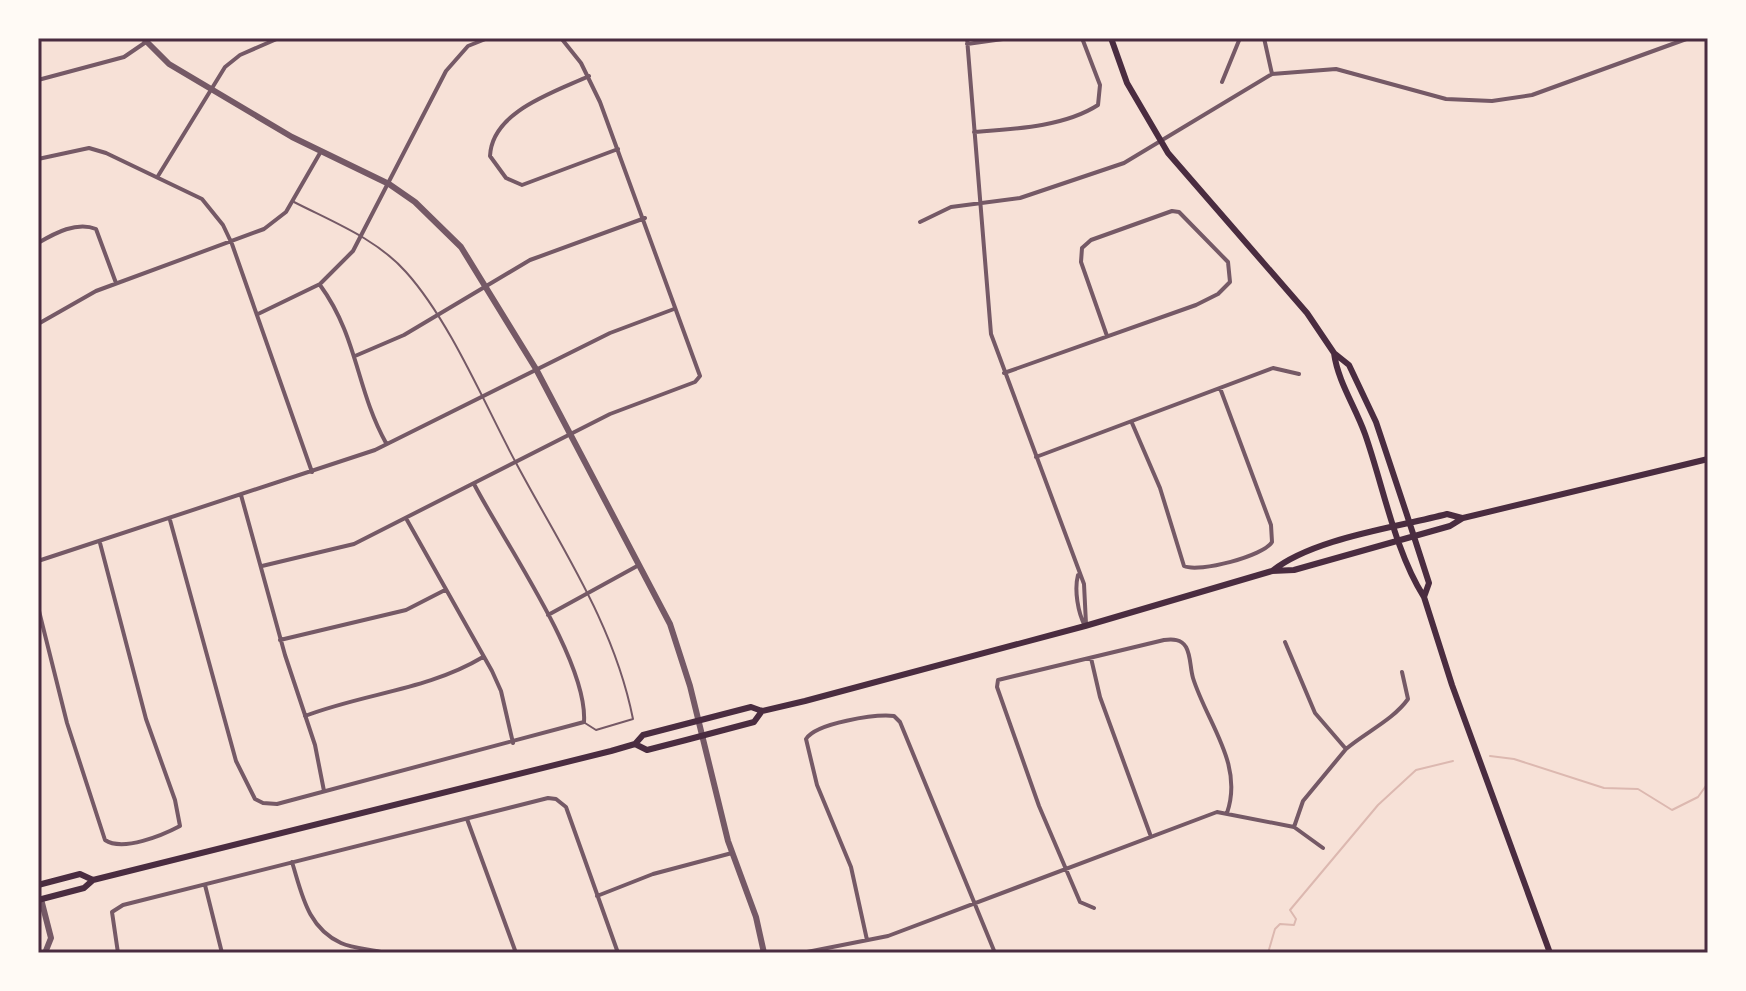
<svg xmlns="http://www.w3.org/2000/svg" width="1746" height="991" font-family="Montserrat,sans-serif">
<rect width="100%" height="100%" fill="#f7e1d7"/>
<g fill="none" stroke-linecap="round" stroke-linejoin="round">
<!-- stream -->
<path stroke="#dcb8b0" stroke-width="2" d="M1490,756L1514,759L1604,788L1638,789L1672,810L1698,797L1708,783
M1268,953L1275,929L1280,924L1294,925L1296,919L1290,910L1378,805L1416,770L1453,761"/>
<!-- service -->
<path stroke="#755966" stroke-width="2" d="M294,202C333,222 377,239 406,272C450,321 484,403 515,461C560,546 614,623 633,719L596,730L585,723"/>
<!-- minor -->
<path stroke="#755966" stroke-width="4" d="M967,38L991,334L1084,584L1086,624
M1264,38L1272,74
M967,44L1010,38
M589,76C555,92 492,111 490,156L506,178L522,185L618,149
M38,80L124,57L146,42
M1222,82L1240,38
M974,132C1013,129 1064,127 1098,105L1100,85L1082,38
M38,159L89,148L106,153L202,199L223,225L232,244L312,472
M158,176L225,67L240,55L279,38
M920,222L951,207L1020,198L1124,163L1272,74L1336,69L1446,99L1492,101L1532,95L1689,38
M38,243C55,233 77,221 96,229L116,283
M320,285C358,337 356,389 386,443
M258,314L320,284L353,251L446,71L468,46L488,38
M38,324L96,291L264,229L286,212L320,153
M355,356L404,335L530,260L645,218
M1004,373L1196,305L1218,294L1230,282L1228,262L1179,212L1172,211L1091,240L1082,248L1081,262L1107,336
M1132,423L1160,488L1184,566C1199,573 1264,556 1272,542L1271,525L1220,388
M1036,457L1273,368L1299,374
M241,495L285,655L315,745L324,791
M170,520L236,761L255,799L263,803L277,804L584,722C588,661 504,542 474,484
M407,520L492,671L501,691L513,743
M38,561L375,450L610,333L674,309
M262,566L354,544L610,414L695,382L700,376L600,102L581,63L561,38
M1078,575C1074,590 1078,613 1085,626
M38,607L67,723L105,840C123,852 163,835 180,826L175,800L146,719L100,543
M548,615L639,565
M280,640L406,610L445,590
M1285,642L1315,713L1346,749C1366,732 1393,720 1408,699L1402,672
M1091,658L1100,697L1150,834
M305,716C365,693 428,690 483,657
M467,819L516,953
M1294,827L1303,801L1346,749
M292,862C302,894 307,927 341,943C354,949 371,949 385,953
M205,885L222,953
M597,896L653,874L732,853
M1094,908L1080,902L1039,806L997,687L998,680L1164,640C1173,639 1181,639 1186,647C1191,656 1190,668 1193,678C1207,723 1244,764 1227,813
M867,940L851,867L817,785L806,739C816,723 875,714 894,716L900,722L995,953
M118,953L112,912L123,905L548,798L556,799L566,807L618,953
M802,953L888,936L1217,812L1294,827L1323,848"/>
<!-- tertiary -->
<path stroke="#755966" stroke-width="6" d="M143,38L169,64L292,137L389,184L415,202L461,247L536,369L670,624L690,686L728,841L756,917L764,953
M41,899L51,938L45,953"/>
<!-- secondary -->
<path stroke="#4a2c40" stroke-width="6" d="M1111,38L1127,83L1168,153L1307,313L1334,353L1349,365L1376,422L1407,515L1429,583L1424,597
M1334,353C1338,382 1355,406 1365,434C1383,485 1395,552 1424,597L1452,685L1550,953
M1272,571C1314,538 1394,528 1447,514L1462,518
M635,744L647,750L686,740L754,722L762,711
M38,885L80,874L93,880
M38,900L84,888L93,880L611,751L635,744L643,735L751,707L762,711L805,701L1085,626L1272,571L1294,570L1450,526L1463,518L1708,459"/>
</g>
<!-- border -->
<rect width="1746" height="991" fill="none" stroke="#fffaf5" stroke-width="80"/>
<rect x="40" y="40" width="1666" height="911" fill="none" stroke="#4a2c40" stroke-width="3"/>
</svg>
